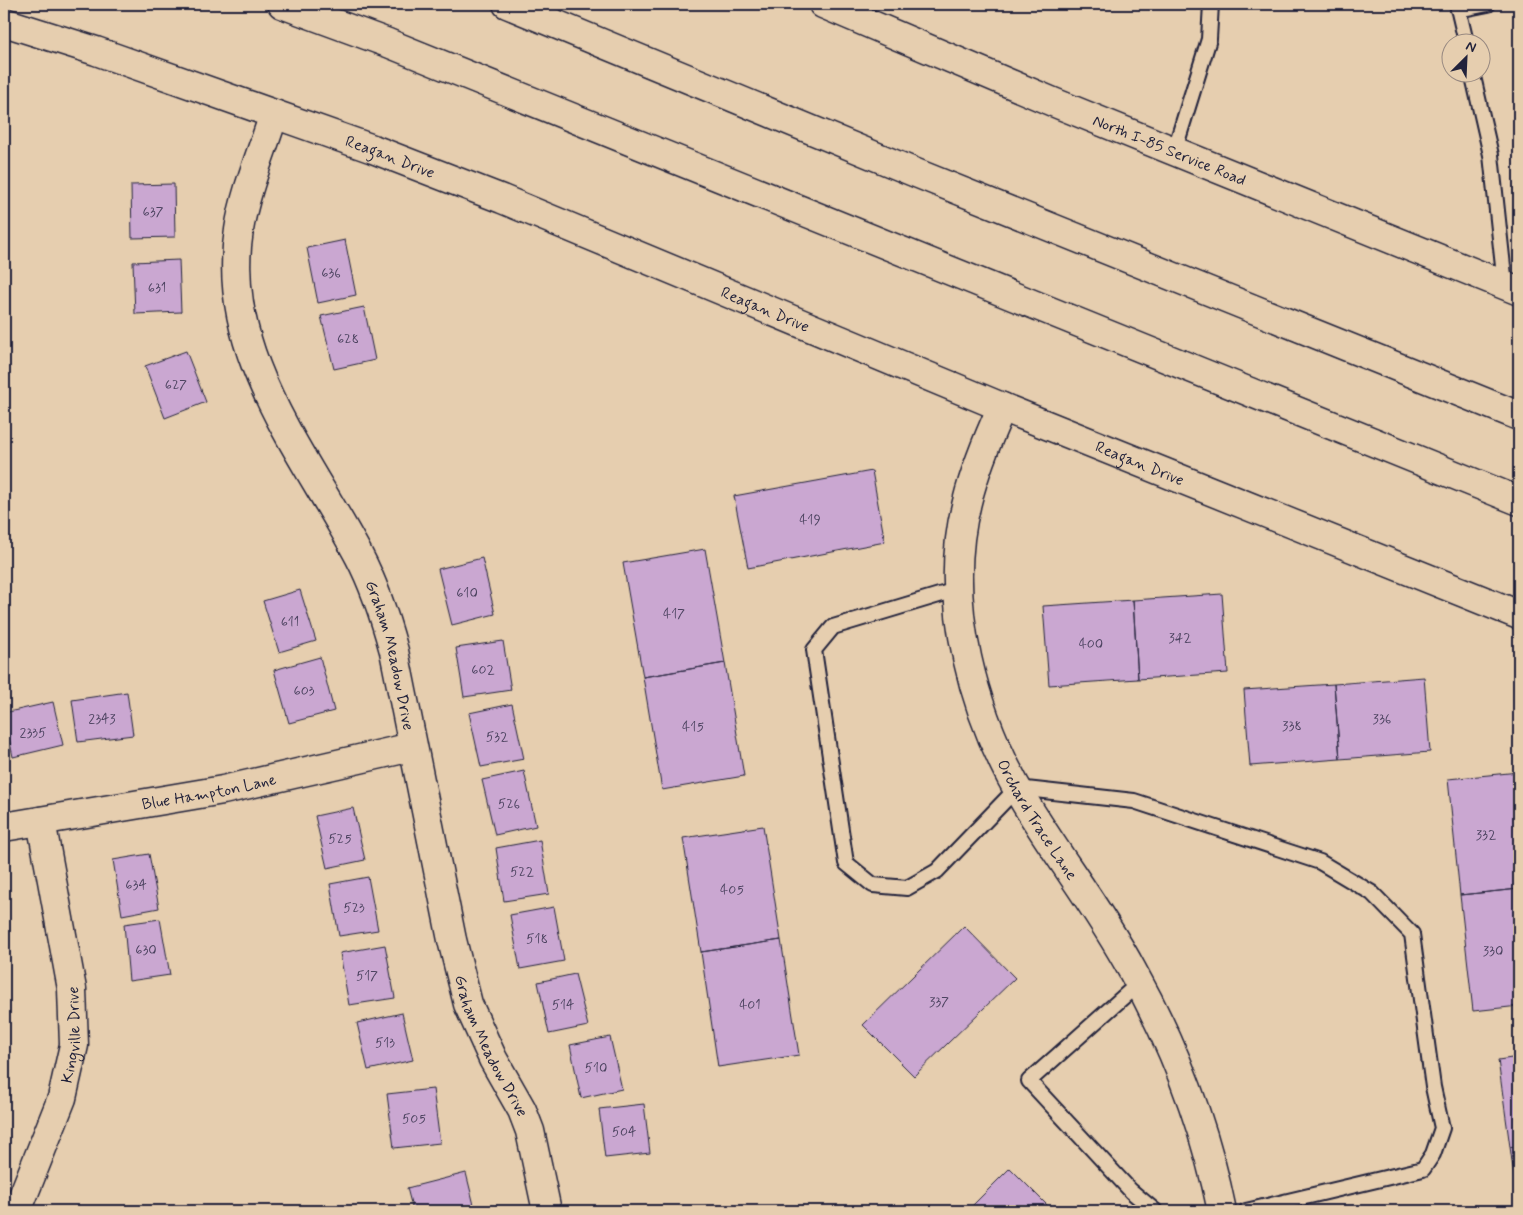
<svg xmlns="http://www.w3.org/2000/svg" width="1523" height="1215" font-family="Mynerve,sans-serif">
<rect width="100%" height="100%" fill="#e6ceaf"/>
<filter id="ink" filterUnits="userSpaceOnUse"><feTurbulence type="fractalNoise" baseFrequency=".02" numOctaves="2"/><feDisplacementMap in="SourceGraphic" scale="10" xChannelSelector="R" yChannelSelector="G"/><feConvolveMatrix kernelMatrix="1 2 1 2 8 2 1 2 1" color-interpolation-filters="sRGB"/></filter>
<g filter="url(#ink)">
<!-- building -->
<path fill="#caa7d1" stroke="#22223b" d="M174,184L175,237L132,238L131,185Z
M345,240L356,295L318,303L307,248Z
M179,260L181,312L135,314L133,262Z
M364,307L375,360L334,369L321,316Z
M186,351L206,402L165,418L145,366Z
M872,471L885,542L748,568L734,496Z
M705,549L725,663L643,677L623,563Z
M482,558L495,614L452,625L438,569Z
M300,590L316,641L279,652L263,601Z
M1222,594L1228,673L1138,679L1133,600Z
M1133,600L1138,679L1049,685L1043,606Z
M503,641L511,690L464,697L456,648Z
M320,657L334,711L289,723L274,670Z
M725,663L744,776L662,790L643,677Z
M1424,677L1430,752L1340,759L1334,684Z
M1334,684L1340,759L1250,766L1244,690Z
M127,692L133,735L78,742L72,700Z
M53,702L63,745L13,757L4,713Z
M512,704L524,759L481,767L469,713Z
M524,771L536,826L495,835L482,780Z
M1519,772V889L1460,895L1448,779Z
M353,808L365,860L327,868L315,816Z
M763,826L781,940L701,952L683,838Z
M540,840L549,894L504,901L496,848Z
M149,854L159,908L122,915L113,860Z
M368,877L378,930L339,936L330,884Z
M1519,889V1006L1473,1011L1460,895Z
M554,907L564,961L520,969L510,915Z
M160,919L170,975L129,981L124,924Z
M964,926L1015,978L914,1076L863,1025Z
M781,940L799,1055L718,1067L701,952Z
M385,945L395,998L349,1005L340,953Z
M575,974L588,1026L549,1034L538,982Z
M402,1013L413,1060L368,1070L357,1023Z
M610,1037L622,1089L581,1098L570,1045Z
M1519,1057V1146L1510,1147L1498,1060Z
M433,1089L440,1143L394,1148L387,1094Z
M644,1104L650,1153L605,1158L599,1109Z
M1519,1146V1211L1510,1147Z
M1010,1168L1053,1211H967Z
M466,1173L474,1205L458,1210V1211H413L407,1188Z"/>
<g fill="none" stroke-linecap="round" stroke-linejoin="round">
<!-- lane casing -->
<g stroke="#22223b" stroke-width="18">
<path id="lane" d="M1457,4L1466,42
M1458,10L1488,4
M1472,72L1491,155L1505,285
M1174,152L1209,39L1211,4
M959,589L833,627L814,650L846,863L873,885L907,888L937,871L1017,788L1134,801L1320,862L1372,893L1412,934L1433,1087L1442,1128L1433,1154L1423,1169L1246,1211
M1139,983L1029,1081L1131,1191L1155,1211"/>
</g>
<!-- street casing -->
<g stroke="#22223b" stroke-width="31">
<g id="street">
<path id="s1" d="M823,4L1053,102L1519,291"/>
<path id="s2" d="M274,114C262,152 245,191 239,230C219,353 305,454 359,556C375,586 385,618 394,651L452,940L468,1004L493,1059L522,1110L530,1131L547,1211"/>
<path id="s3" d="M1002,407C988,438 975,469 967,502C941,602 974,718 1026,804C1060,860 1101,912 1132,970C1174,1045 1205,1127 1222,1211"/>
<path id="s4" d="M4,827L223,790L412,747"/>
<path id="s5" d="M17,1211L62,1098L74,1045L72,989L41,821"/>
</g>
</g>
<!-- secondary casing -->
<g stroke="#22223b" stroke-width="31">
<g id="secondary">
<path id="s6" d="M4,22L96,51L373,149L502,199L1002,407L1519,615"/>
</g>
</g>
<!-- highway casing -->
<g stroke="#22223b" stroke-width="31">
<path id="highway" d="M282,4L388,43L1519,501
M507,4L916,173L1519,416"/>
</g>
<!-- lane -->
<use href="#lane" stroke="#e6ceaf" stroke-width="14"/>
<!-- street -->
<use href="#street" stroke="#e6ceaf" stroke-width="28"/>
<!-- secondary -->
<use href="#secondary" stroke="#e6ceaf" stroke-width="28"/>
<!-- highway -->
<use href="#highway" stroke="#e6ceaf" stroke-width="28"/>
</g>
</g>
<g text-anchor="middle" stroke-width="4" stroke-linejoin="round" paint-order="stroke">
<!-- number labels -->
<g font-size="14" fill="#4c4360">
<text x="153" y="216">637</text>
<text x="331" y="277">636</text>
<text x="157" y="292">631</text>
<text x="348" y="343">628</text>
<text x="176" y="389">627</text>
<text x="810" y="524">419</text>
<text x="467" y="597">610</text>
<text x="674" y="618">417</text>
<text x="290" y="626">611</text>
<text x="1180" y="642">342</text>
<text x="1091" y="648">400</text>
<text x="483" y="674">602</text>
<text x="304" y="695">603</text>
<text x="102" y="723">2343</text>
<text x="1382" y="723">336</text>
<text x="1292" y="730">338</text>
<text x="693" y="731">415</text>
<text x="33" y="737">2335</text>
<text x="497" y="741">532</text>
<text x="509" y="808">526</text>
<text x="1486" y="839">332</text>
<text x="340" y="843">525</text>
<text x="522" y="876">522</text>
<text x="136" y="889">634</text>
<text x="732" y="894">405</text>
<text x="354" y="912">523</text>
<text x="537" y="943">518</text>
<text x="146" y="954">630</text>
<text x="1493" y="955">330</text>
<text x="367" y="980">517</text>
<text x="939" y="1006">337</text>
<text x="563" y="1009">514</text>
<text x="750" y="1009">401</text>
<text x="385" y="1047">513</text>
<text x="596" y="1072">510</text>
<text x="414" y="1123">505</text>
<text x="624" y="1136">504</text>
</g>
<!-- street labels -->
<g font-size="16" fill="#22223b" stroke="#e6ceaf">
<text dy="6" stroke="none"><textPath href="#s1" startOffset="376">North I-85 Service Road</textPath></text>
<text dy="6" stroke="none"><textPath href="#s6" startOffset="409">Reagan Drive</textPath></text>
<text dy="6" stroke="none"><textPath href="#s6" startOffset="814">Reagan Drive</textPath></text>
<text dy="6" stroke="none"><textPath href="#s6" startOffset="1219">Reagan Drive</textPath></text>
<text dy="6" stroke="none"><textPath href="#s2" startOffset="581">Graham Meadow Drive</textPath></text>
<text dy="6" stroke="none"><textPath href="#s4" startOffset="208">Blue Hampton Lane</textPath></text>
<text dy="6" stroke="none"><textPath href="#s3" startOffset="436">Orchard Trace Lane</textPath></text>
<text dy="6" stroke="none"><textPath href="#s5" startOffset="186">Kingville Drive</textPath></text>
<text dy="6" stroke="none"><textPath href="#s2" startOffset="986">Graham Meadow Drive</textPath></text>
</g>
</g>
<!-- margin -->
<rect width="1523" height="1215" fill="none" stroke="#e6ceaf" stroke-width="20"/>
<rect x="10" y="10" width="1503" height="1195" fill="none" stroke="#22223b" stroke-width="2" filter="url(#ink)"/>
<!-- north arrow -->
<g transform="translate(1466 58) rotate(24)"><circle r="24" fill="#e6ceaf" stroke="#988981"/>
<path d="M0-4L9 19L0 12L-9 19Z" fill="#22223b"/>
<text y="-8" font-size="14" font-weight="bold" text-anchor="middle" fill="#22223b">N</text>
</g>
</svg>
